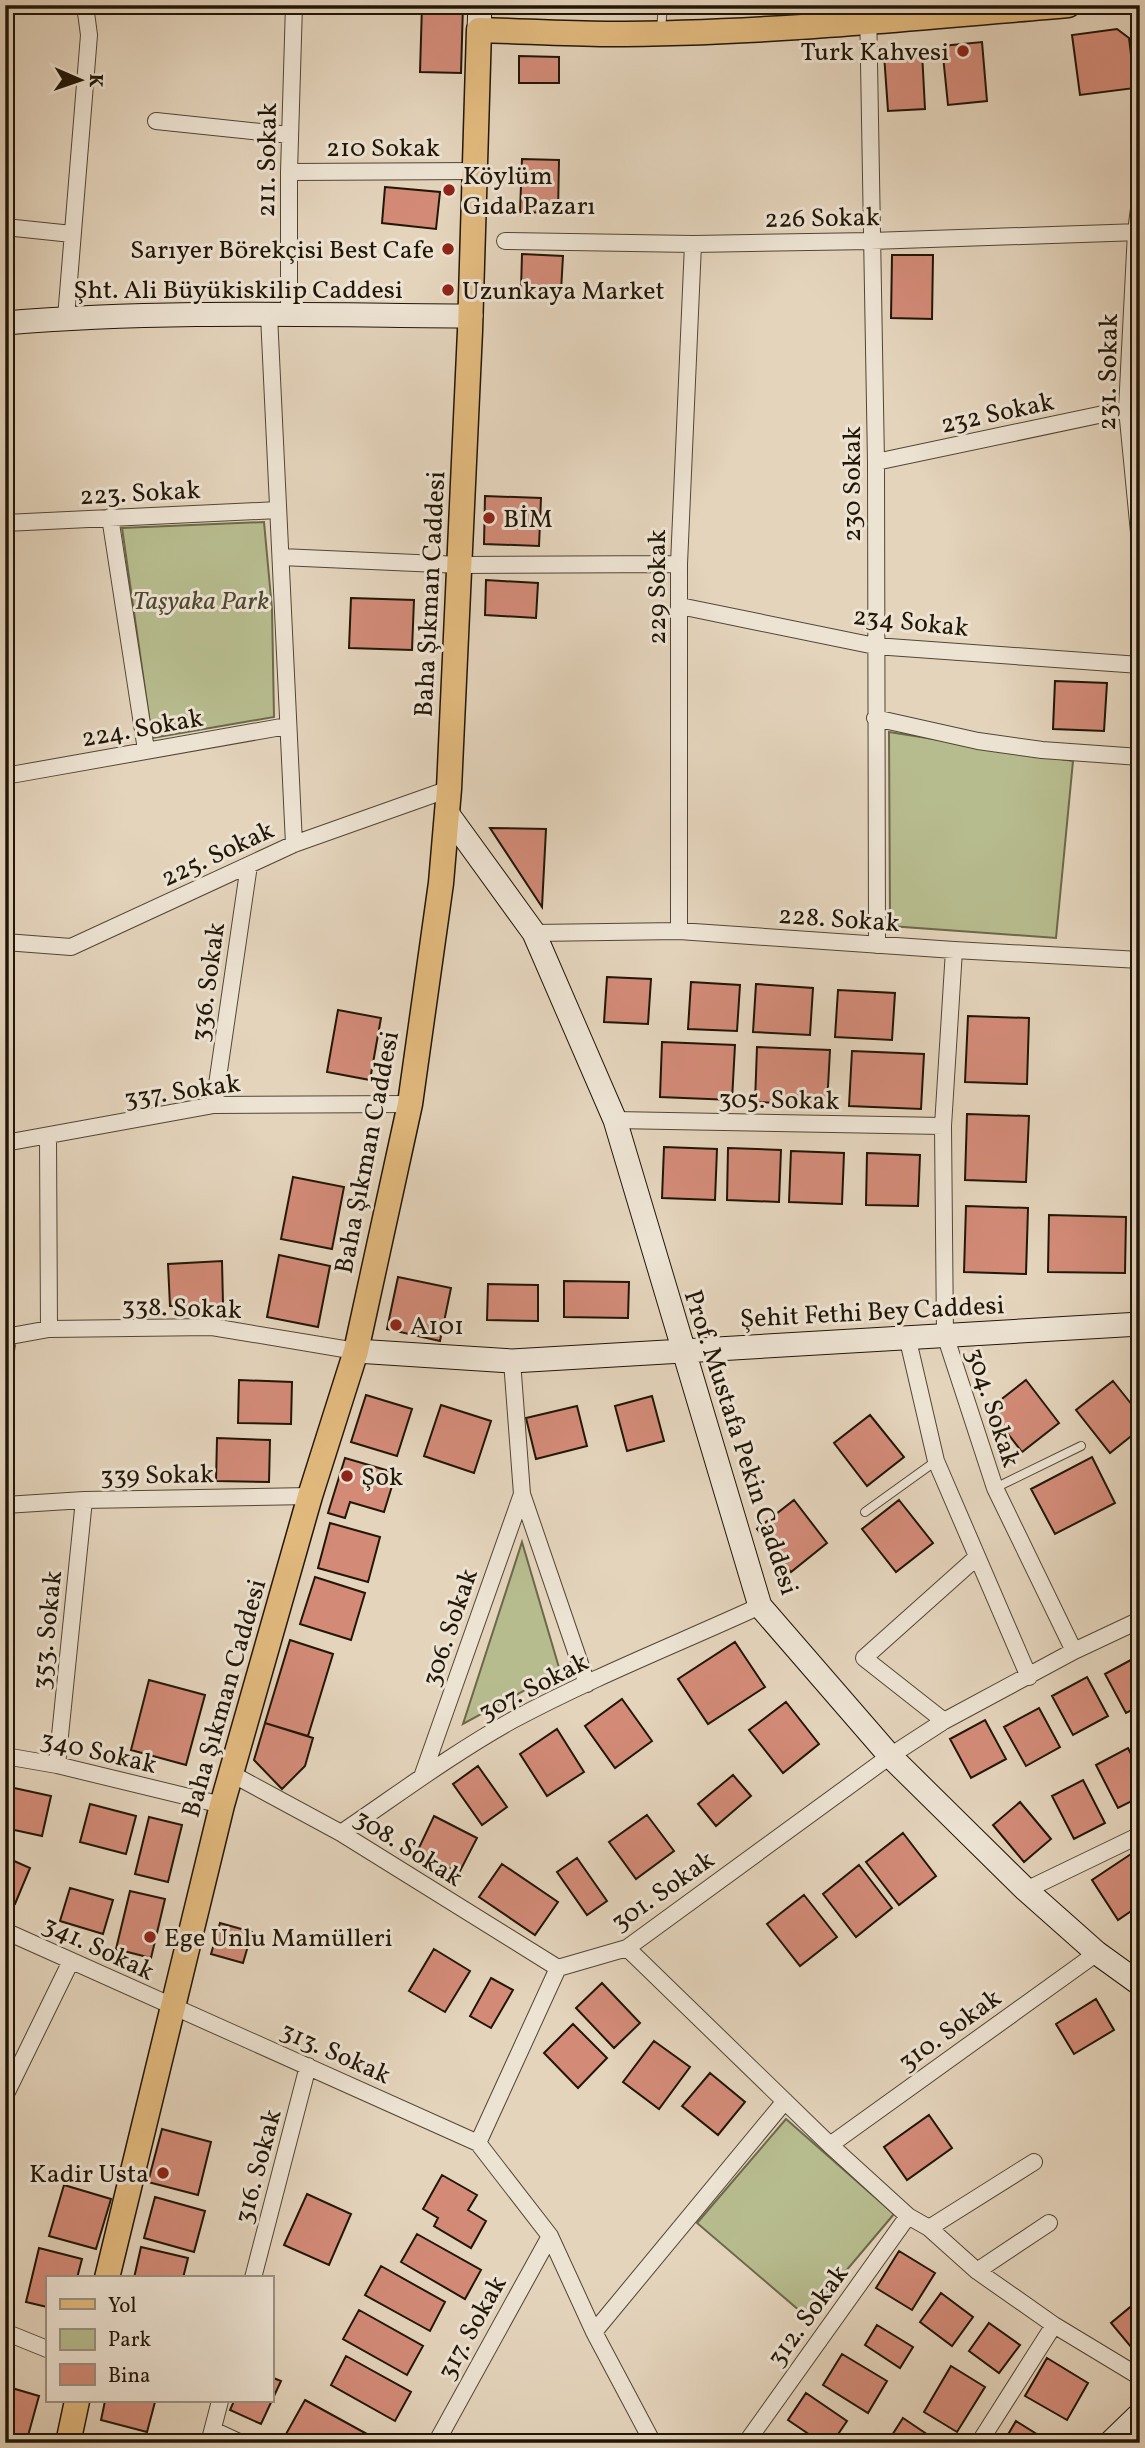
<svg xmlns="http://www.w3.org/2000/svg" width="1145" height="2448" font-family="Vollkorn,serif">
<rect width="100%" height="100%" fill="#e4d4bc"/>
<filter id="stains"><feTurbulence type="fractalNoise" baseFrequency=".00286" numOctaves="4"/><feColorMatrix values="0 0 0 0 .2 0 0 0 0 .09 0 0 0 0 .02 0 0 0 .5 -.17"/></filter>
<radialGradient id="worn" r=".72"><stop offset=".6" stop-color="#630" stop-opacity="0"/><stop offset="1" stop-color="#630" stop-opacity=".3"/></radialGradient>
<!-- green -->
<path fill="#b7bc8e" stroke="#6c694a" stroke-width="2" d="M264,522L272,609L274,717L152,738L122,528Z
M889,732L1073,761L1056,938L890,926Z
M522,1542L560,1671L463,1724Z
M786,2119L894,2214L807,2317L697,2223Z"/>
<!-- building -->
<path fill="#d38b78" stroke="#211607" stroke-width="2" d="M422,5H463L461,73L420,72Z
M711,5H775V7L711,9Z
M1117,29L1129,38L1135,88L1080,95L1072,35Z
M982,42L987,101L948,105L942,46Z
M922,52L925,109L888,111L884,54Z
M519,56L559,57V83H519Z
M522,159L559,160L558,213L520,212Z
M385,187L440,192L436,229L382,223Z
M522,254L563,256L561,291L521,290Z
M892,255H933L932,319L891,318Z
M485,496L541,498L539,546L484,544Z
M486,580L538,583L536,618L485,615Z
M351,598L414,600L412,650L349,648Z
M1055,681L1107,683L1104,731L1053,729Z
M490,828L546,829L542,907Z
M607,977L651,979L648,1024L604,1022Z
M691,982L740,985L737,1031L688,1029Z
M756,984L813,988L810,1035L753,1032Z
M838,990L895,993L892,1040L835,1037Z
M338,1010L381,1018L370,1080L327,1072Z
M968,1016L1029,1018L1027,1084L965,1082Z
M662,1042L735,1045L732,1100L660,1097Z
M757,1047L830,1050L827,1105L755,1102Z
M852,1051L924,1054L921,1109L849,1106Z
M967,1114L1029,1116L1026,1182L965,1180Z
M664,1147L717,1149L715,1200L662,1198Z
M728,1148L781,1150L779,1202L727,1200Z
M791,1151L844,1153L842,1204L789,1202Z
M867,1153L920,1155L918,1206L866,1205Z
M293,1177L344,1187L332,1249L281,1239Z
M966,1206L1028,1208L1026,1274L964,1272Z
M1049,1215L1126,1217L1125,1273L1048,1272Z
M279,1255L330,1266L318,1327L267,1317Z
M222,1261L223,1304L170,1306L168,1264Z
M398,1277L451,1288L440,1341L387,1329Z
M564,1281L629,1282L628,1318L564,1317Z
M488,1284L538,1285V1321L487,1320Z
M239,1380L292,1382L291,1424L238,1423Z
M1026,1380L1059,1423L1022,1452L989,1409Z
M1113,1381L1140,1415V1429L1110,1453L1076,1410Z
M366,1395L412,1409L397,1456L351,1442Z
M652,1396L664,1441L627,1451L615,1406Z
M441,1405L491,1421L474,1473L424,1456Z
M577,1406L587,1446L536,1459L526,1418Z
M870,1415L904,1457L867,1486L834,1443Z
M217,1438L270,1440L269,1482L216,1481Z
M1092,1457L1115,1503L1055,1534L1031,1489Z
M345,1458L396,1473L384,1512L350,1502L345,1518L328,1513Z
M794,1500L827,1543L791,1572L757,1529Z
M899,1500L933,1543L896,1572L862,1529Z
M330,1523L380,1537L368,1582L318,1568Z
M315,1577L365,1593L351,1640L300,1624Z
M290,1640L333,1654L308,1736L265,1723Z
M735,1642L765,1687L708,1724L678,1679Z
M1140,1655V1706L1126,1713L1105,1674Z
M1087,1677L1108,1716L1073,1735L1052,1696Z
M149,1680L205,1695L186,1765L131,1750Z
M622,1699L652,1741L615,1768L585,1726Z
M786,1702L819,1744L783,1773L749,1730Z
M1039,1708L1060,1747L1026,1766L1004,1727Z
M985,1720L1006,1759L971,1778L950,1739Z
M265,1723L313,1738L305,1766L282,1789L254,1760Z
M557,1729L584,1772L547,1796L520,1754Z
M1128,1748L1140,1772V1797L1118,1808L1096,1765Z
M478,1766L507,1807L482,1825L453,1784Z
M733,1775L751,1796L716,1826L698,1804Z
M1083,1780L1105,1823L1074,1839L1052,1796Z
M5,1786L51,1796L42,1836L5,1828Z
M1020,1802L1051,1839L1024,1862L993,1825Z
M90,1804L136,1816L126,1854L80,1842Z
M647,1815L674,1851L636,1879L609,1842Z
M434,1816L477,1838L459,1873L417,1852Z
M149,1817L182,1825L168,1882L135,1874Z
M903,1833L936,1876L899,1905L866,1862Z
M1140,1848V1905L1118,1920L1092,1880Z
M5,1857L30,1868L15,1904L5,1900Z
M577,1858L607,1901L587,1915L557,1872Z
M502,1864L558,1902L535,1935L479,1897Z
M859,1865L892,1908L856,1937L823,1894Z
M70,1888L113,1900L103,1934L60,1921Z
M130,1891L165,1899L151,1958L116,1949Z
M804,1895L837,1937L800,1966L767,1924Z
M220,1923L252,1932L243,1963L211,1954Z
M434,1949L470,1971L445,2012L409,1991Z
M491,1978L513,1990L491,2028L470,2016Z
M602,1983L640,2023L614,2048L576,2008Z
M1096,1999L1114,2030L1074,2054L1056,2024Z
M573,2024L607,2058L578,2088L544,2053Z
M654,2041L690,2067L659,2109L623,2082Z
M710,2073L745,2102L718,2135L682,2106Z
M929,2115L952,2148L907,2180L884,2147Z
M162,2129L211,2142L198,2195L148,2182Z
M442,2175L477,2195L468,2210L486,2221L471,2248L434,2226L438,2218L423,2209Z
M64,2185L111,2199L96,2249L49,2236Z
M307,2194L351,2214L329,2265L284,2245Z
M155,2197L205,2211L194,2252L144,2238Z
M417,2234L481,2270L465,2299L401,2262Z
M141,2247L188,2258L183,2278H134Z
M39,2248L82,2259L77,2278H47V2307L26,2302Z
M899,2251L935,2273L912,2310L876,2288Z
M381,2266L445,2302L430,2331L365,2295Z
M941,2293L973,2317L952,2346L920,2322Z
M1140,2299V2350L1136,2353L1111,2323Z
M359,2310L423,2346L407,2375L343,2339Z
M989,2323L1020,2345L999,2373L969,2351Z
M877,2325L913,2347L900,2368L865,2345Z
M842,2354L887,2381L868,2413L823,2385Z
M346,2356L411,2392L395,2421L331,2385Z
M1047,2358L1088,2383L1067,2420L1025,2396Z
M951,2366L985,2387L957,2432L924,2412Z
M271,2377L281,2381L261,2424L230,2410L234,2401H271Z
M5,2386L39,2396L26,2443L5,2442Z
M806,2393L847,2421L832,2443H822L788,2420Z
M305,2400L367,2434L363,2443H303L286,2434Z
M105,2401L155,2402L147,2432L101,2420Z
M903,2418L940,2443H887Z
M1016,2421L1048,2441L1047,2443H1003Z"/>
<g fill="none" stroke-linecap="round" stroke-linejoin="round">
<!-- lane casing -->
<g stroke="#524634" stroke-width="10">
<path id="lane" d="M661,30L663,5
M995,1488L1081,1446
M865,1512L936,1461"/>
</g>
<!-- street casing -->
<g stroke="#524634" stroke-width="18">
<path id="street" d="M868,5L876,462L877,945
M156,121L290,135
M289,172L476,171
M1140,201L1136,232L1127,409L1140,543
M5,227L72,234
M505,241L693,244L871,241L1140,232
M269,315L294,844
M289,315V172L294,5
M66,318L89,35L85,5
M876,462L1127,409
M110,517L146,750
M5,523L278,510
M281,557L461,565L679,564
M680,606L875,646L1140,665
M875,718L978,741L1042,750L1140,757
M5,776L287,726
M679,931V564L693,244
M534,933L679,931L954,950L1140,960
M5,942L71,947L294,844L449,789
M954,950L943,1126L945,1335L995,1488L1074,1651
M214,1105L249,865
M615,1120L943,1126
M48,1137L49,1329
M5,1143L214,1105L410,1104
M907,1336L936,1461L1029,1677
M5,1337L49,1329L212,1327L356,1351
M5,1358L8,1336
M512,1361L522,1494L587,1684
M5,1505L84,1500L310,1496
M944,1721L864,1658L977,1557
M5,1756L57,1765L222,1805
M57,1765L84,1500
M232,1774L341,1833L558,1968
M422,1777L522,1494
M341,1833C397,1795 452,1754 511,1721C591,1678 677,1644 760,1606
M1026,1890L1140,1835
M5,1931L478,2143L550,2236L594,2332L653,2443
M627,1948L830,2145L908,2216L929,2228L977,2271L1054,2325L1140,2377
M5,2096L71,1961
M478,2143L558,1968L627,1948L890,1756L944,1721L1074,1651L1140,1620
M830,2145L1097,1953
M929,2228L1034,2162
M977,2271L1049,2223
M253,2278L308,2066
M5,2332L47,2349
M594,2332L785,2101
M213,2430L241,2443
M209,2443L220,2401
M436,2443L550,2236
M746,2443L908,2216
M979,2443L1054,2325"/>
</g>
<!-- secondary casing -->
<g stroke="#211607" stroke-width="25">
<path id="secondary" d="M479,30L480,5
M5,323C160,310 316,315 471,316
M447,813L534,933L615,1120L760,1606L890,1756L1026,1890L1097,1953L1140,1984
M356,1351L512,1361L1140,1324
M1110,2443L1140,2414"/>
</g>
<!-- primary casing -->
<g stroke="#211607" stroke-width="27">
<path id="primary" d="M107,2278L222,1805L310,1496L356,1351L410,1104L441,883L449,789L470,331L479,30C522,31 564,34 607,34C761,34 915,18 1068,5
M68,2443L77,2401"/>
</g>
<!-- lane -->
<use href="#lane" stroke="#ede3d3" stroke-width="8"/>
<!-- street -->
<use href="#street" stroke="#ede3d3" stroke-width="16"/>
<!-- secondary -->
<use href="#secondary" stroke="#ede3d3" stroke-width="23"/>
<!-- primary -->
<use href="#primary" stroke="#e2ba7e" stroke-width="24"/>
</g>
<!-- markers -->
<g fill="#8f2418" stroke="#ede3d3" stroke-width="2.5">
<circle cx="963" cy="51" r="7"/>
<circle cx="449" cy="190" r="7"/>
<circle cx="448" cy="249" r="7"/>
<circle cx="448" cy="290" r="7"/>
<circle cx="489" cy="518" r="7"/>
<circle cx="396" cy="1325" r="7"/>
<circle cx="347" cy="1476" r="7"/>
<circle cx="150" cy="1937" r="7"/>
<circle cx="163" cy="2173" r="7"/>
</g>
<g text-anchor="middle" stroke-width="6" stroke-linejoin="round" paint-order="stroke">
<!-- poi labels -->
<g font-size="26" fill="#211607" stroke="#ede3d3" text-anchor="start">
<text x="949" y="60" text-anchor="end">Turk Kahvesi</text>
<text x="463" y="184">Köylüm<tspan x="463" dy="30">Gıda Pazarı</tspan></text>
<text x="434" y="258" text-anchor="end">Sarıyer Börekçisi Best Cafe</text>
<text x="462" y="299">Uzunkaya Market</text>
<text x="503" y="527">BİM</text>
<text x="410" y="1334">A101</text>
<text x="361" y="1485">Şok</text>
<text x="164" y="1946">Ege Unlu Mamülleri</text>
<text x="149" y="2182" text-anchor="end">Kadir Usta</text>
</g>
<!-- street labels -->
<g font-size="26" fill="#211607" stroke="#ede3d3">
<text x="383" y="156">210 Sokak</text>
<text transform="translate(266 160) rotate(-89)" y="9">211. Sokak</text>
<text transform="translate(822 217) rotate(-1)" y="9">226 Sokak</text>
<text x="238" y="298">Şht. Ali Büyükiskilip Caddesi</text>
<text transform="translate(1107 372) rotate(-89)" y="9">231. Sokak</text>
<text transform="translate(997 412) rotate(-12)" y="9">232 Sokak</text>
<text transform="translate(851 484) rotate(-90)" y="9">230 Sokak</text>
<text transform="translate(140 492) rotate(-3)" y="9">223. Sokak</text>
<text transform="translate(656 587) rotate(-90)" y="9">229 Sokak</text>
<text transform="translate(429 594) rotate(-87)" y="9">Baha Şıkman Caddesi</text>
<text transform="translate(911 621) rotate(6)" y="9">234 Sokak</text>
<text transform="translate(142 727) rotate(-10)" y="9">224. Sokak</text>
<text transform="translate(217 853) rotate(-25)" y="9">225. Sokak</text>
<text transform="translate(839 918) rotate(4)" y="9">228. Sokak</text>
<text transform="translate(207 982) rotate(-82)" y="9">336. Sokak</text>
<text transform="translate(182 1090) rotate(-8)" y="9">337. Sokak</text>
<text transform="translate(779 1099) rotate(1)" y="9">305. Sokak</text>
<text transform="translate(366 1152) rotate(-79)" y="9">Baha Şıkman Caddesi</text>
<text transform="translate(182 1307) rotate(2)" y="9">338. Sokak</text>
<text transform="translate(872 1311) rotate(-3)" y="9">Şehit Fethi Bey Caddesi</text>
<text transform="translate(994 1407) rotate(72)" y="9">304. Sokak</text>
<text transform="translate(742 1442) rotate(72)" y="9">Prof. Mustafa Pekin Caddesi</text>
<text transform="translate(157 1474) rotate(-1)" y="9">339 Sokak</text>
<text transform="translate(449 1627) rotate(-71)" y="9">306. Sokak</text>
<text transform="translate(46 1630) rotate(-84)" y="9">353. Sokak</text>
<text transform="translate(533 1686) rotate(-27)" y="9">307. Sokak</text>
<text transform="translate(223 1698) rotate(-74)" y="9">Baha Şıkman Caddesi</text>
<text transform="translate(99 1751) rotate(13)" y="9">340 Sokak</text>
<text transform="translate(409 1847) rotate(32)" y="9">308. Sokak</text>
<text transform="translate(662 1890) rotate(-35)" y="9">301. Sokak</text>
<text transform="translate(99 1947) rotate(25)" y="9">341. Sokak</text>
<text transform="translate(949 2029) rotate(-36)" y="9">310. Sokak</text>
<text transform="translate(336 2052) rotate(24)" y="9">313. Sokak</text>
<text transform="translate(257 2166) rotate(-75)" y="9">316. Sokak</text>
<text transform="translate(807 2315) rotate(-54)" y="9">312. Sokak</text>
<text transform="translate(471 2327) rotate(-61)" y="9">317. Sokak</text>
</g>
<!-- park labels -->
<g font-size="26" font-style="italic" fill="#4e4830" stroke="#ede3d3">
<text x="201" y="609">Taşyaka Park</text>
</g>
</g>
<!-- margin -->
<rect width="1145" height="2448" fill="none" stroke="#e4d4bc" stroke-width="28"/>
<rect x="7" y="7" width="1131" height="2434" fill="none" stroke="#211607" stroke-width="3.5"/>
<rect x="14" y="14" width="1117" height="2420" fill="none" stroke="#211607" stroke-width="2"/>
<!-- legend -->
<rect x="46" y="2276" width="228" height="126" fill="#ede3d3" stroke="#9b9181" stroke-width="2"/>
<rect x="60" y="2299" width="35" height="10" fill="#e2ba7e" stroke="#9b9181" stroke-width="2"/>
<text x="108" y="2312" font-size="21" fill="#211607">Yol</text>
<rect x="60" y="2329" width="35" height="21" fill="#b7bc8e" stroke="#9b9181" stroke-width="2"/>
<text x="108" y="2346" font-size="21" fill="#211607">Park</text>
<rect x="60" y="2364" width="35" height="21" fill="#d38b78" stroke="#9b9181" stroke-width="2"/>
<text x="108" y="2382" font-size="21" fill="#211607">Bina</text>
<!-- north arrow -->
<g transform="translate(80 80) rotate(92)" stroke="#ede3d3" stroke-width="5" paint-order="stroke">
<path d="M0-5L12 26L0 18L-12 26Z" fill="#211607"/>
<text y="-10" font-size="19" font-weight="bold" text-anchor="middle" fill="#211607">K</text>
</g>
<rect width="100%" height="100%" filter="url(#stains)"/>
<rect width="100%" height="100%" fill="url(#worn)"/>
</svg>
